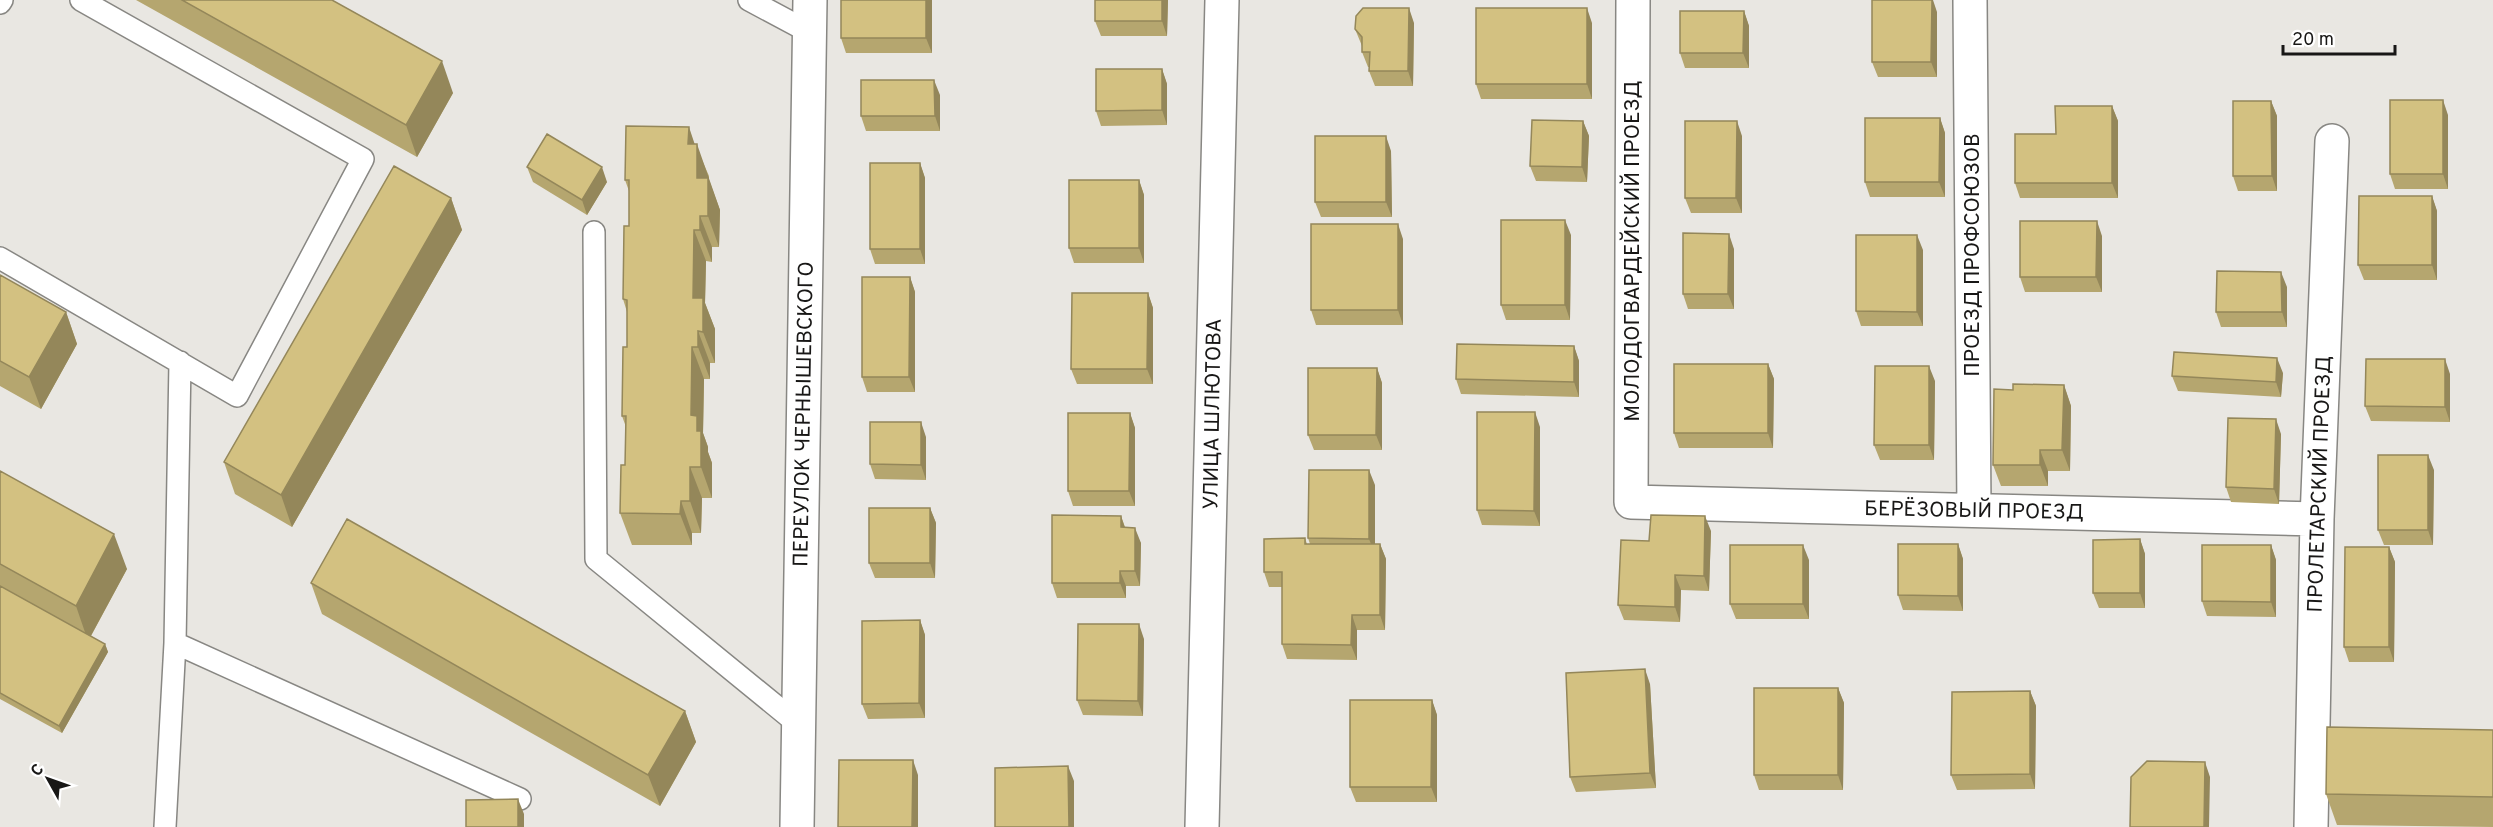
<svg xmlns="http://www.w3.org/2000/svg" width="2493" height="827" font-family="Overpass,sans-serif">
<rect width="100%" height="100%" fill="#e9e7e2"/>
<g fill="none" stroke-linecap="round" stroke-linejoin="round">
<!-- service casing -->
<g stroke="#888783" stroke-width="24">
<path id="service" d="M749,0L809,32
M0,3L2,0
M594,232L596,559L798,724
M0,258L237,396L363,159L81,0
M175,643L520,799
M165,827L175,643L180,362"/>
</g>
<!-- minor casing -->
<g stroke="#888783" stroke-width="36">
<path id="minor" d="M1633,0L1631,502L2317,519
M1970,0L1974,510
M797,827L810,0
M2311,827L2317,519L2332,141"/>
</g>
<!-- secondary casing -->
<g stroke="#888783" stroke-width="36">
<path id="secondary" d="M1202,827L1222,0"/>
</g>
<!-- service -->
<use href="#service" stroke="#fff" stroke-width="21"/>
<!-- minor -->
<use href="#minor" stroke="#fff" stroke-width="33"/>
<!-- secondary -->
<use href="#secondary" stroke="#fff" stroke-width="33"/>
</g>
<!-- wall -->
<path fill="#b5a66f" d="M136,0H332L453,93L417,157Z
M841,0H932V53H846L841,38Z
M1095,0H1168L1167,36H1101L1095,21Z
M1744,11L1749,26V68H1685L1680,53Z
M1937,12V77H1878L1872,62Z
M1414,23L1413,86H1375L1369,71V67H1368L1362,52V46L1355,29Z
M1592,23V99H1481L1476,84Z
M1162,69L1167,84V125L1101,126L1096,111Z
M940,95V131H866L861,116Z
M2271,101L2277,116V191H2238L2233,176Z
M2112,106L2118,121V198H2020L2015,183L2056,134Z
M2448,115V189H2395L2390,174Z
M1940,118L1945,133V197H1870L1865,182Z
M1583,121L1589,136L1587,182L1536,181L1530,166Z
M1742,136V213H1691L1685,198Z
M695,144L709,176V180L720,210L719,247H712V262L706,261L705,303L715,329V363H710V379H704L703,433L708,447V452L712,463V498H702L701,533H692V545H632L620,513L625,465L626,427L622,416L627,347V312L623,299L629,226V191L625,180Z
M1391,151L1392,217H1321L1315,202Z
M920,163L925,178V264H875L870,249Z
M527,167L607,182L587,215L533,182Z
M1139,180L1144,195V263H1074L1069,248Z
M2432,196L2437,211V280H2364L2358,265Z
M451,198L462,230L292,527L235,494L224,462Z
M1571,235L1570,320H1506L1501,305Z
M2102,236V292H2025L2020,277Z
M1403,239V325H1316L1311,310Z
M1734,249V309H1688L1683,294Z
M1923,250V326H1861L1856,311Z
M0,275L66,312L77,344L41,409L0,386Z
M910,277L915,292V392H867L862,377Z
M2287,287V327H2221L2216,312Z
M1148,293L1153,308V384H1077L1071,369Z
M1574,346L1579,361V397L1461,394L1456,379Z
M1768,364L1774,379L1773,448H1679L1674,433Z
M1377,368L1382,383V450H1314L1308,435Z
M2283,373L2281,397L2178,391L2172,376Z
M2450,374V422L2371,421L2365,406Z
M1935,381L1934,460H1880L1874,445Z
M2064,385L2071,406L2070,471H2048V486H2001L1993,465L2013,390Z
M1130,413L1135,428V506H1073L1068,491Z
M1540,427V526L1482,525L1477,510Z
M2281,434L2279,504L2231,502L2226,487Z
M926,437V480L875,479L870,464Z
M2434,470L2433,545H2384L2378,530Z
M0,471L127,569L91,636L105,644L108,652L62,733L0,699Z
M1375,485V544H1380L1386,559L1385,630H1357V660L1287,659L1282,644V587H1269L1264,572L1305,538L1307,544H1310L1308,538Z
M930,508L936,523L935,578H875L869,563Z
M1121,516L1125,527L1141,543L1140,586H1126V598H1057L1052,583Z
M1711,531L1709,591L1681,590L1680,622L1624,620L1618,605L1649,541Z
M2140,539L2145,554V608H2099L2093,593Z
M1958,544L1963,559V611L1903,610L1898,595Z
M2271,545L2276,560V617L2207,616L2202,601Z
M2389,547L2395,562L2394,662H2349L2344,647Z
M1809,560V619H1736L1730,604Z
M311,583L685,711L696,742L660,806L322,614Z
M920,620L925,635V718L868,719L862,704Z
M1144,639L1143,716L1083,715L1077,700Z
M1650,684L1656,788L1576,792L1570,777Z
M1838,688L1844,703L1843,790H1759L1754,775Z
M2030,691L2036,706L2035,789L1957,790L1951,775Z
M1432,700L1437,715V802H1356L1350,787Z
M2493,730V827L2337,825L2326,794Z"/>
<!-- shaded-wall -->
<path fill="#94875a" d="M926,0H932V53L926,38Z
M1162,0H1168L1167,36L1162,21Z
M1932,0H1933L1937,12V77L1931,62Z
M1409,8L1414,23L1413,86L1408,71Z
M1587,8L1592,23V99L1587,84Z
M1744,11L1749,26V68L1743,53Z
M442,61L453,93L417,157L406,125Z
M1162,69L1167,84V125L1162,110Z
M934,80L940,95V131L935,116Z
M2443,100L2448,115V189L2443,174Z
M2271,101L2277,116V191L2272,176Z
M2112,106L2118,121V198L2112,183Z
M1940,118L1945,133V197L1939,182Z
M1583,121L1589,136L1587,182L1582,167Z
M1737,121L1742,136V213L1736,198Z
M689,127L697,151V144L720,210L719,247L708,216L688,144Z
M1386,136L1391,151L1392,217L1386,202Z
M920,163L925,178V264L920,249Z
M602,167L607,182L587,215L582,200Z
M1139,180L1144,195V263L1139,248Z
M2432,196L2437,211V280L2432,265Z
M451,198L462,230L292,527L281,495Z
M700,216L712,247V262L700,230Z
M1565,220L1571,235L1570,320L1565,305Z
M2097,221L2102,236V292L2096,277Z
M1398,224L1403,239V325L1398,310Z
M694,230L706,261L705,303L715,329V363L703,332L693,298Z
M1729,234L1734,249V309L1728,294Z
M1917,235L1923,250V326L1917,312Z
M2281,272L2287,287V327L2282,312Z
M910,277L915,292V392L909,377Z
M1148,293L1153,308V384L1147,369Z
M66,312L77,344L41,409L29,377Z
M698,331L710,363V379L698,347Z
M1574,346L1579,361V397L1574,382Z
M692,347L704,379L703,433L708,447V452L712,463V498L701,467L691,415Z
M2277,358L2283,373L2281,397L2276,382Z
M2445,359L2450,374V422L2445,407Z
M1768,364L1774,379L1773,448L1768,433Z
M1929,366L1935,381L1934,460L1929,445Z
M1377,368L1382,383V450L1376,435Z
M2064,385L2071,406L2070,471L2062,450Z
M1535,412L1540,427V526L1534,511Z
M1130,413L1135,428V506L1129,491Z
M2276,419L2281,434L2279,504L2274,489Z
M921,422L926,437V480L921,465Z
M2040,450L2048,471V486L2040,465Z
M2428,455L2434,470L2433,545L2428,530Z
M690,467L702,498L701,533L690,501Z
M1369,470L1375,485V554L1369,539Z
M681,501L692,533V545L680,514Z
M930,508L936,523L935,578L930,563Z
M1121,516L1126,531L1121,527Z
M1705,516L1711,531L1709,591L1704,576Z
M1135,528L1141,543L1140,586L1135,571Z
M114,534L127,569L88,641L76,606Z
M2140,539L2145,554V608L2140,593Z
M1380,544L1386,559L1385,630L1380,615Z
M1958,544L1963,559V611L1958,596Z
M1803,545L1809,560V619L1803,604Z
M2271,545L2276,560V617L2271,602Z
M2389,547L2395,562L2394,662L2389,647Z
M1120,571L1126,586V598L1120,583Z
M1675,575L1681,590L1680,622L1675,607Z
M1352,615L1357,630V660L1351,645Z
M920,620L925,635V718L919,703Z
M1139,624L1144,639L1143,716L1138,701Z
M105,644L108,652L62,733L59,726Z
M1645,669L1650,684L1656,788L1650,773Z
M1838,688L1844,703L1843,790L1838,775Z
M2030,691L2036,706L2035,789L2030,774Z
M1432,700L1437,715V802L1431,787Z
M685,711L696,742L660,806L648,775Z
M913,760L918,775V827H912Z
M2205,762L2210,777L2209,827H2204Z
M1068,766L1074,781V827H1069Z
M518,799L524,814V827H518Z"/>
<!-- building -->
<path fill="#d3c181" stroke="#94875a" stroke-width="1.5" d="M182,0H332L442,61L406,125Z
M841,0H926V38H841Z
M1095,0H1162V21H1095Z
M1872,0H1932L1931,62H1872Z
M1363,8H1409L1408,71H1369L1370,52H1362V37L1355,29L1356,16Z
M1476,8H1587V84H1476Z
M1680,11H1744L1743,53H1680Z
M1096,69H1162V110L1096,111Z
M861,80H934L935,116H861Z
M2390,100H2443V174H2390Z
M2233,101H2271L2272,176H2233Z
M2055,106H2112V183H2015V134H2056Z
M1865,118H1940L1939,182H1865Z
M1532,120L1583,121L1582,167L1530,166Z
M1685,121H1737L1736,198H1685Z
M626,126L689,127L688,144H697V178H708V216H700V230H694L693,298H703V332L698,331V347H692L691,415L697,416V431H701V467H690V501H681L680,514L620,513L621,465H625L626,416H622L623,347H627V300L623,299L624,226H629V180H625Z
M547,134L602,167L582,200L527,167Z
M1315,136H1386V202H1315Z
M870,163H920V249H870Z
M394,166L451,198L281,495L224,462Z
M1069,180H1139V248H1069Z
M2359,196H2432V265H2358Z
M1501,220H1565V305H1501Z
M2020,221H2097L2096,277H2020Z
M1311,224H1398V310H1311Z
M1683,233L1729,234L1728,294H1683Z
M1856,235H1917V312L1856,311Z
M2217,271L2281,272L2282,312H2216Z
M0,275L66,312L29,377L0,361Z
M862,277H910L909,377H862Z
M1072,293H1148L1147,369H1071Z
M1457,344L1574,346V382L1456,379Z
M2174,352L2277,358L2276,382L2172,376Z
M2366,359H2445V407L2365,406Z
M1674,364H1768V433H1674Z
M1875,366H1929V445H1874Z
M1308,368H1377L1376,435H1308Z
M2013,384L2064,385L2062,450H2040V465H1993L1994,389L2013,390Z
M1477,412H1535L1534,511L1477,510Z
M1068,413H1130L1129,491H1068Z
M2228,418L2276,419L2274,489L2226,487Z
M870,422H921V465L870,464Z
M2378,455H2428V530H2378Z
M1309,470H1369V539L1308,538Z
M0,471L114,534L76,606L0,564Z
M869,508H930V563H869Z
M1052,515L1121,516V527L1135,528V571H1120V583H1052Z
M1651,515L1705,516L1704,576L1675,575V607L1618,605L1621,540L1649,541Z
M347,519L685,711L648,775L311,583Z
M1305,538V544H1380V615H1352L1351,645L1282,644V572H1264V539Z
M2140,539V593H2093V540Z
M1898,544H1958V596L1898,595Z
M1730,545H1803V604H1730Z
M2202,545H2271V602L2202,601Z
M2345,547H2389V647H2344Z
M0,586L105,644L59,726L0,693Z
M920,620L919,703L862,704V621Z
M1078,624H1139L1138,701L1077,700Z
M1645,669L1650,773L1570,777L1566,673Z
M1754,688H1838V775H1754Z
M2030,691V774L1951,775L1952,692Z
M1350,700H1432L1431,787H1350Z
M2327,727L2493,730V797L2326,794Z
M839,760H913L912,827H838Z
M2147,761L2205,762L2204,827H2130L2131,777Z
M1068,766L1069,827H995V768Z
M518,799V827H466V800Z"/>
<g text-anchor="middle" stroke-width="6" stroke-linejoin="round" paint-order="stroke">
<!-- street labels -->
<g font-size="21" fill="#181716" stroke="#fff">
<text transform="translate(1632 251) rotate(-90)" y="7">МОЛОДОГВАРДЕЙСКИЙ ПРОЕЗД</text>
<text transform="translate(1972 255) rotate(-90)" y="7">ПРОЕЗД ПРОФСОЮЗОВ</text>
<text transform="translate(803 414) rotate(-89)" y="7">ПЕРЕУЛОК ЧЕРНЫШЕВСКОГО</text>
<text transform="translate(1212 414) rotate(-89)" y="7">УЛИЦА ШЛЮТОВА</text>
<text transform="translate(2319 484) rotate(-88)" y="7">ПРОЛЕТАРСКИЙ ПРОЕЗД</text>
<text transform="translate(1974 510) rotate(1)" y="7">БЕРЁЗОВЫЙ ПРОЕЗД</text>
</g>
</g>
<!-- north arrow -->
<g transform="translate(48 779) rotate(310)" stroke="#ffffff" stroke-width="4.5" paint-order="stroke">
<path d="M0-4.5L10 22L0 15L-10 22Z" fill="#181716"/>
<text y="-9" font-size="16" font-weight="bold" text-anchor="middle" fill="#181716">С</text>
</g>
<!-- scale -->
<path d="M2283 45v9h112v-9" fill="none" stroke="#181716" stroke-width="3"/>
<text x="2292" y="45" font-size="18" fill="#181716" stroke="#ffffff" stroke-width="4.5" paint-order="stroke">20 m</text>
</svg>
